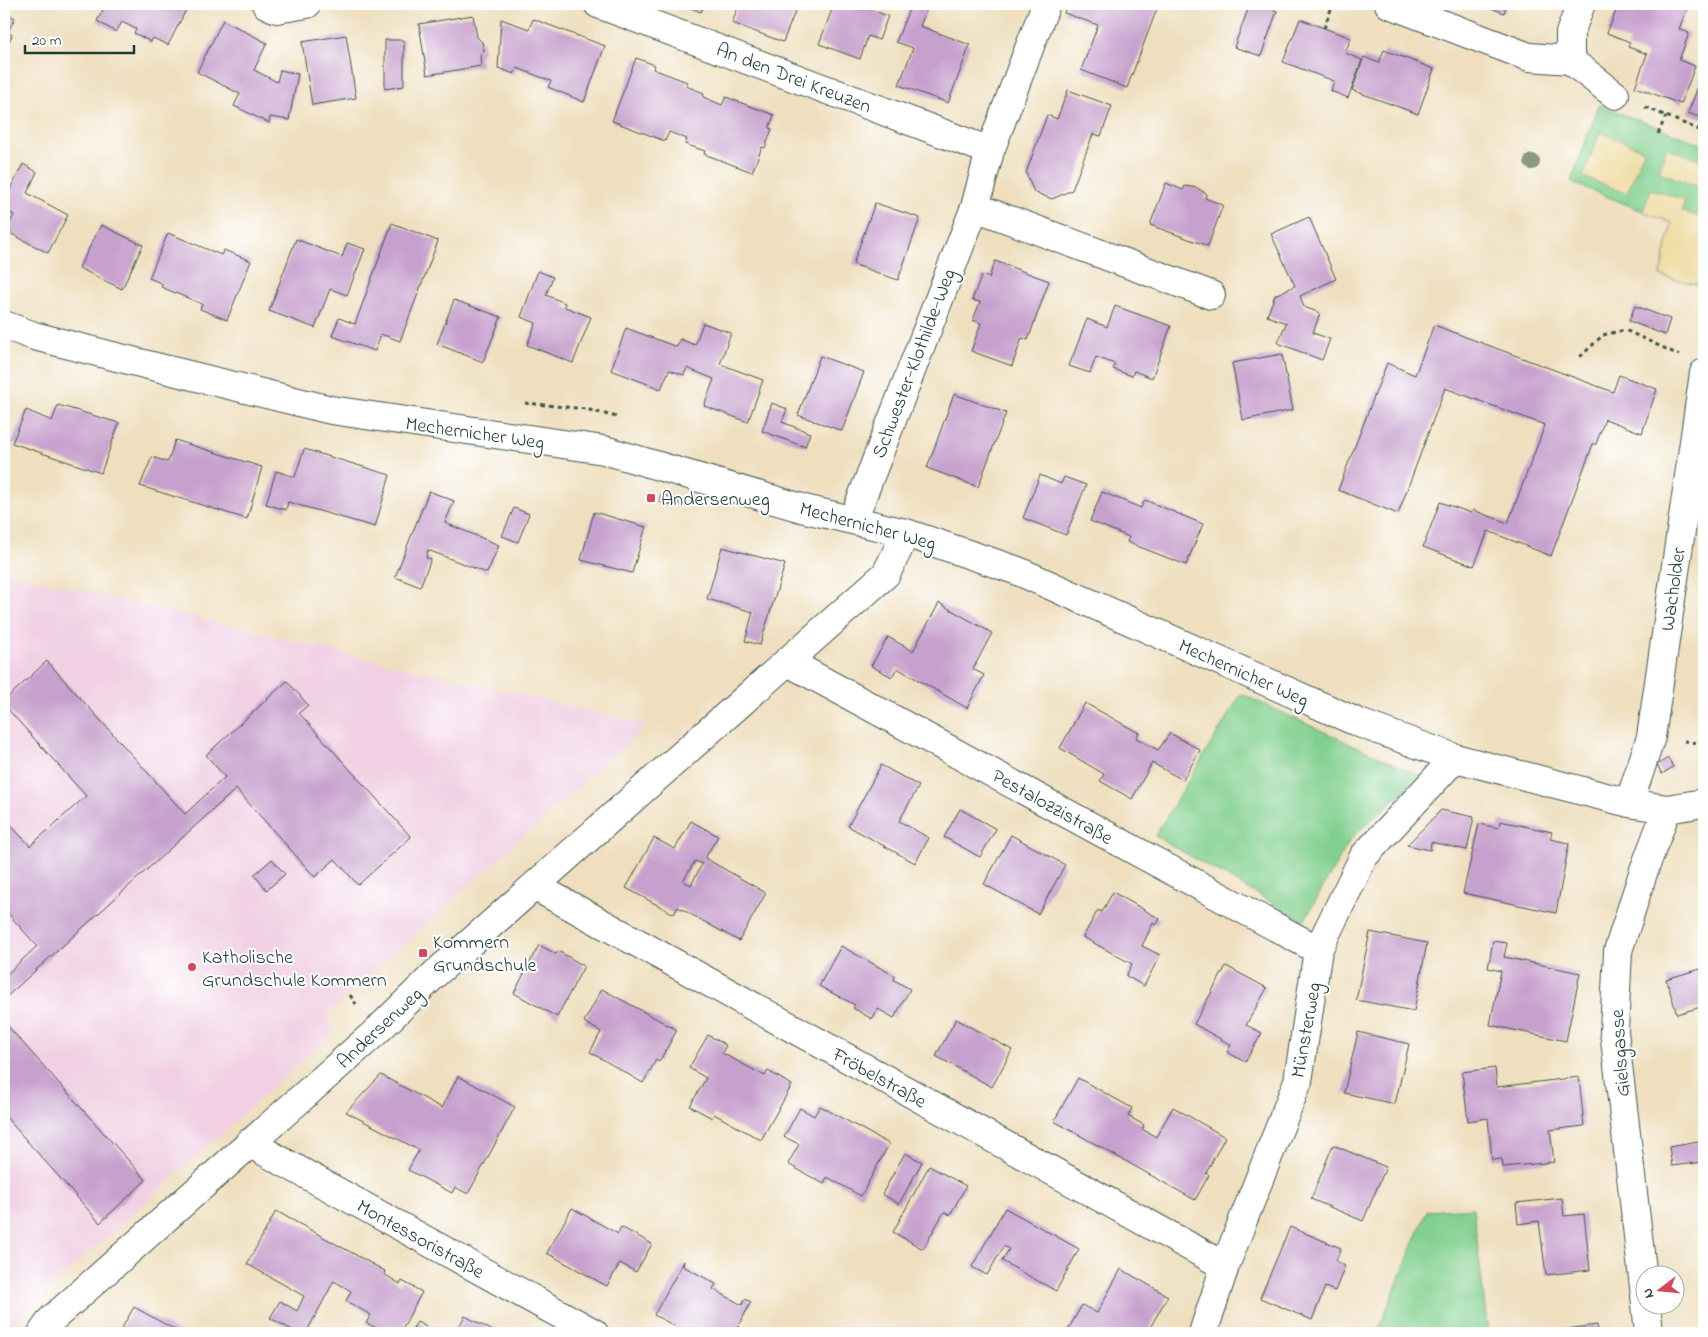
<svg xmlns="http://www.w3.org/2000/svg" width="1708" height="1337" font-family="'Indie Flower',sans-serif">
<rect width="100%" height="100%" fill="#fff"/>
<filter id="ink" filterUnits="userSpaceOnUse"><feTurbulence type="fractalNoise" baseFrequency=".02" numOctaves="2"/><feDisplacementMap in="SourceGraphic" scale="10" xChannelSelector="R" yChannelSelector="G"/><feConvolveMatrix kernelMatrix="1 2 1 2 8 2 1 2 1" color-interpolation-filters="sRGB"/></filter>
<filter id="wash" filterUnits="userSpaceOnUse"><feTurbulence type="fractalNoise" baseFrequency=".0096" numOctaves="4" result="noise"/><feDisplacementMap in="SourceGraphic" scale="20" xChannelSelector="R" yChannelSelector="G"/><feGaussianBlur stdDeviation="1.12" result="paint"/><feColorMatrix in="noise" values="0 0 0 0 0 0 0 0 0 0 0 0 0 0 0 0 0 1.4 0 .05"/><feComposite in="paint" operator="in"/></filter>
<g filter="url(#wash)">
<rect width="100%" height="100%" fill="#efdfbf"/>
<!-- built -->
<path fill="#f1d0e3" d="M4,572L647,725L325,1016L336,1030L4,1330Z"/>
<!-- green -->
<path fill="#82d08f" stroke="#508662" d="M1599,105L1704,145V265L1700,285L1660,276L1672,223L1571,182Z
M1241,694L1421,776L1351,838L1304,921L1155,836Z
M1473,1208L1488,1333H1377L1427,1211Z"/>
<!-- sand -->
<path fill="#eeda9e" stroke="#868c69" d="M1600,132L1644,150L1627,193L1583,177Z
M1666,148L1704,161V177L1700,187L1659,172Z
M1651,189L1684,200L1682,211L1704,219V265L1700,285L1660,276L1672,223L1643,211Z"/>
<g id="blocks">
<!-- building -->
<path fill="#c7a1cd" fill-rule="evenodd" d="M106,4H189L168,45L153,38L151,42L134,33L136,29L122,22L116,32L97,21Z
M680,4H704L701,12Z
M731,4H798L783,42L732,23L738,7Z
M834,4H855L888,16L879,40L868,36L860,59L819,44Z
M911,4L927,9L920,26L970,45L948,103L899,85L913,48L896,42Z
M1068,4H1152L1158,6L1127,88L1081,70L1098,25L1064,13Z
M1250,4H1259L1277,11L1261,56L1234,47Z
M1480,4H1507L1504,13Z
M1624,4H1689L1679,29L1689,33L1679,60L1695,66L1681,104L1635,87L1647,54L1628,47L1630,42L1607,33L1618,6L1623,8Z
M4,12L15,18L8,32L12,35L4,52Z
M473,15L477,37L482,42L484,50L480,56L481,66L427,75L419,24Z
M501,19L529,29L533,19L605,46L584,102L548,87L551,81L517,68L514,74L498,68Z
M1300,19L1351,38L1345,53L1362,60L1348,98L1331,91L1334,81L1283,62Z
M223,20L267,43L254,70L277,82L280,70L298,74L289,120L270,117L269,123L234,106L240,94L197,72Z
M346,35L356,98L312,105L302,42Z
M385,40H404V86L385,89Z
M1384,50L1434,69L1418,114L1352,90L1364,57L1379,63Z
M636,58L655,65L653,69L687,82L686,86L704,93L703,97L722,105L726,97L774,115L769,128L772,129L765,148L762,147L752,172L704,154L705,151L685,144L687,139L669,132L665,141L612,121Z
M1701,79L1704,80V119L1688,113Z
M1068,90L1112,106L1101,136L1093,134L1072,190L1052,199L1034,192L1026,173L1047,115L1057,119Z
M23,164L37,172L27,193L68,215L48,253L6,231L14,215L4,210V201Z
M1166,183L1183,190L1185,186L1197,188L1207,194L1205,198L1223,205L1208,246L1150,225Z
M875,203L920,218L898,280L853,264Z
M1309,217L1336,279L1300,296L1304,307L1320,313L1313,333L1330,339L1322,360L1278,343L1286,323L1267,316L1275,295L1295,286L1271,234Z
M392,223L438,241L400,341L381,334L375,351L332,336L339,318L355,324Z
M101,225L143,245L122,289L79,268Z
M168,233L221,255L224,250L251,261L227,320L200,309L202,304L161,287L163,284L149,278Z
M296,239L342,257L347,243L365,249L347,295L330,289L315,328L269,311Z
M995,261L1049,281L1028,340L1022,338L1012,366L971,351L981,323L973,320L980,302L972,300L982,275L989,278Z
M538,271L553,277L546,295L565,303V307L591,317L573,363L527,345L536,323L521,317Z
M454,300L501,317L483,362L437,344Z
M1115,306L1171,326L1152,378L1134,371L1132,376L1113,369L1115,364L1096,357L1090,373L1069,366L1087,319L1107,327Z
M1635,306L1670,319L1665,335L1629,321Z
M703,323L731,333L720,364L763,380L748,422L704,406L714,379L687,368L684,375L669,370L661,389L611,370L626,328L677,347L680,339L695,345Z
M1434,325L1613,392L1619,375L1657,389L1642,433L1605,419L1596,444H1593L1551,556L1488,531L1474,566L1423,547L1440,502L1471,513L1473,510L1508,523L1545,425L1445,388L1398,514L1338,490L1387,363L1415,375Z
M1282,354L1293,410L1243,420L1232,363Z
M820,356L864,372L842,431L798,415Z
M954,394L1006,413L978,487L927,468Z
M772,403L787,409L782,422L810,433L805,447L762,431Z
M58,405L119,423L101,473L12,443L26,410L52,421Z
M175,440L262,467L247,519L140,486L152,457L168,462Z
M304,449L390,475L375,527L288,502L286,510L266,504L276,471L295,477Z
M1040,475L1061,484L1064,477L1086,485L1066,535L1023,518Z
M429,491L454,501L445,523L499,545L487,573L428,550L426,558L431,559L420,587L395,577Z
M1102,492L1141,508L1145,500L1203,524L1186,565L1127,542L1129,537L1090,521Z
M661,494L679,499L677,507L659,502Z
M514,508L529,514L518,542L502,536Z
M594,512L646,527L632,573L581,560Z
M722,547L785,564L760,645L745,641L753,612L707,599Z
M939,603L992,633L973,669L984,675L967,708L897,668L892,677L871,666L888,637L913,651Z
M47,661L185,814L225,777L206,755L287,681L308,705L299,713L411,837L358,885L335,859L315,877L236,789L4,999V977L37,946L4,909V818L30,846L86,796L4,705V701Z
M1085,703L1139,733L1136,738L1158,750L1170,733L1200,750L1183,780L1152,763L1132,799L1100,781L1104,774L1060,748Z
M1668,758L1673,767L1662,774L1657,765Z
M881,765L919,786L899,821L929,838L915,863L848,826Z
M960,809L996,829L980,857L944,837Z
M1441,810L1474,817L1467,850L1431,842L1430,850L1407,845Z
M691,821L718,836L705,858L766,893L739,941L678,907L674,914L626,888L654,838L675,849ZM695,861L702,864L691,885L683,881Z
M1500,821L1552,832L1550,839L1569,843L1556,913L1463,893L1479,824L1499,828Z
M1011,835L1065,865L1038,914L984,884Z
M272,859L285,874L267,890L254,875Z
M1113,892L1160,919L1156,925L1153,923L1142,946L1160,955L1144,986L1126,976L1132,964L1083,937L1098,910L1102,912Z
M1370,932L1427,943L1414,1011L1356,1000Z
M1493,941L1507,943L1504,957L1580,973L1566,1041L1490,1025L1501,971L1488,968Z
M539,945L556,954L558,951L584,966L557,1017L514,993Z
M841,946L895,976L894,980L910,989L894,1018L878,1009L872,1019L853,1008L855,1005L819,986Z
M1226,966L1267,988L1246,1025L1262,1033L1245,1062L1227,1052L1231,1045L1194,1024Z
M1704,968V1006L1677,1014L1666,979Z
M602,989L677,1030L659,1062L656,1060L643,1083L590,1052L601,1032L584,1022Z
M956,1019L1012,1050L992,1087L936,1056Z
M4,1022L146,1180L100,1223L4,1115Z
M1358,1032L1409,1044L1395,1104L1344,1093Z
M708,1035L726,1045L722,1053L765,1076L768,1071L792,1085L761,1140L714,1114L712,1118L690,1106L706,1078L689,1068Z
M1495,1068L1497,1087L1579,1077L1584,1126L1550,1130L1554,1162L1503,1167L1502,1159L1492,1160L1488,1118L1468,1121L1462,1072Z
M381,1075L442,1108L458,1076L515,1107L468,1194L455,1187L452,1193L408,1170L419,1150L346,1112Z
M1078,1078L1132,1108L1128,1116L1144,1125L1142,1129L1156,1137L1173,1107L1225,1137L1206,1173L1209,1175L1195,1200L1054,1121Z
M820,1106L889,1144L861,1196L827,1177L824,1184L788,1164L799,1144L784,1137L800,1108L814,1116Z
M1704,1141V1162L1672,1166L1669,1147Z
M1333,1145L1386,1167L1363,1221L1311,1199Z
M905,1153L922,1162L899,1204L882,1194Z
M929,1166L966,1186L950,1215L944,1212L923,1249L893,1232Z
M1562,1198L1564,1216L1584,1214L1590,1270L1546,1275L1539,1221L1518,1224L1516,1203Z
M572,1208L618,1234L621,1227L652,1244L636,1272L620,1263L607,1286L547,1253Z
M1005,1208L1079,1249L1056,1291L1002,1261L1009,1249L1004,1246L987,1275L972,1267Z
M276,1211L385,1271L384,1274L400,1284L402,1281L422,1292L400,1333H387L366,1323L371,1315L346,1301L351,1291L334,1281L306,1333H298L270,1318L280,1301L297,1311L304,1296L247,1264Z
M1290,1227L1341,1248L1336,1261L1345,1266L1335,1291L1325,1287L1312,1320L1260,1298Z
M684,1261L683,1266L716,1284L713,1289L742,1305L745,1299L751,1302L735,1333H688L654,1315Z
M1121,1269L1168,1296L1147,1333H1066L1082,1305L1097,1313Z
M134,1307L181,1333H119Z
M465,1316L497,1333H455Z
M417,1322L438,1333H410Z
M1597,1325L1598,1333H1554L1553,1331Z"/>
</g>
</g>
<g filter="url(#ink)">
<use href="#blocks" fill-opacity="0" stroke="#3e5549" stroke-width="1"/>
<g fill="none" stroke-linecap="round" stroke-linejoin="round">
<!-- minor casing -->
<g stroke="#3e5549" stroke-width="30">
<path id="minor" d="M266,4L277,9L307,4
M598,4L990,151
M1389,4L1529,57L1570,60V33L1581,4
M1570,60L1615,95
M975,207L1211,295
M4,325L34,336L148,365L331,410L604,450L805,509L906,533L1018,571L1359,723L1455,758L1629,803L1667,809L1704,803
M853,520L975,207L990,151L1046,4
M788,662L1318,950
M1629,803L1651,737L1704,373
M536,887L1225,1266
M249,1143L594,1333
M1646,1304L1614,1031L1618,951L1644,870L1667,809
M1646,1304L1649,1333
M42,1333L51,1320L378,1030L435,974L886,574L906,533
M1203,1333L1225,1266L1298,1081L1318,950L1364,856L1455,758"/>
</g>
<!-- path -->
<path stroke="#3e5549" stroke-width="3" stroke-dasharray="4 4" stroke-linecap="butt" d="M1324,28L1333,4
M1645,107L1704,132
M1658,134L1666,116
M1580,357L1603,335L1625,330L1679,355
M525,403L586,409L617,417
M1684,741L1704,744
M350,995L356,1004"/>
<!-- minor -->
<use href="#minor" stroke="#fff" stroke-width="28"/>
</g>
<!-- trees -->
<circle fill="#8a9a7f" cx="1532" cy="162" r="8"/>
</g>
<!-- markers -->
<g fill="#d1495b" stroke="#fff" stroke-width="2">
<rect x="646" y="493" width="10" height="10" rx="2.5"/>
<rect x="418" y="948" width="10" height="10" rx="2.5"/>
<circle cx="192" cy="967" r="5"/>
</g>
<g text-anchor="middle" stroke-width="4" stroke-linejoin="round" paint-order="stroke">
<!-- street labels -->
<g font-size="20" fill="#1f3d34" stroke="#fff">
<text transform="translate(794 77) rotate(21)" y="7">An den Drei Kreuzen</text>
<text transform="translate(913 363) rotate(-69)" y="7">Schwester-Klothilde-Weg</text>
<text transform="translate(475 432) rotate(8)" y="7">Mechernicher Weg</text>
<text transform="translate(868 525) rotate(15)" y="7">Mechernicher Weg</text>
<text transform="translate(1672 589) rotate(-82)" y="7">Wacholder</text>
<text transform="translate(1244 672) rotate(24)" y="7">Mechernicher Weg</text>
<text transform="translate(1053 806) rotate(29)" y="7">Pestalozzistraße</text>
<text transform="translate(379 1027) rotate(-43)" y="7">Andersenweg</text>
<text transform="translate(1305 1030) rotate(-80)" y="7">Münsterweg</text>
<text transform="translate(1619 1053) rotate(-94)" y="7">Gielsgasse</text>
<text transform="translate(880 1077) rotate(29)" y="7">Fröbelstraße</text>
<text transform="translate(421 1238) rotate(29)" y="7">Montessoristraße</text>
</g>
<!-- poi labels -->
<g font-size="20" fill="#1f3d34" stroke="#fff" text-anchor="start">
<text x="661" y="505">Andersenweg</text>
<text x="433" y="948">Kommern<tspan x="433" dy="23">Grundschule</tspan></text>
<text x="202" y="963">Katholische<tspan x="202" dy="23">Grundschule Kommern</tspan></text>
</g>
</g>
<!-- margin -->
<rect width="1708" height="1337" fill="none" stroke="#fff" stroke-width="20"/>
<!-- north arrow -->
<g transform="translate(1660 1290) rotate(254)"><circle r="24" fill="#ffffff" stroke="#a5b1ae"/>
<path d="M0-4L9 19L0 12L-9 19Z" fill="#d1495b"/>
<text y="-8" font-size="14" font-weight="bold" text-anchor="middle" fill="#1f3d34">N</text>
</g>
<!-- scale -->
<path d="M25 45v8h109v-8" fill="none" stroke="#1f3d34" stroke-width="2.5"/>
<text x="32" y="45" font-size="15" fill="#1f3d34" stroke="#ffffff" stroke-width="4" paint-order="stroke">20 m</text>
</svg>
